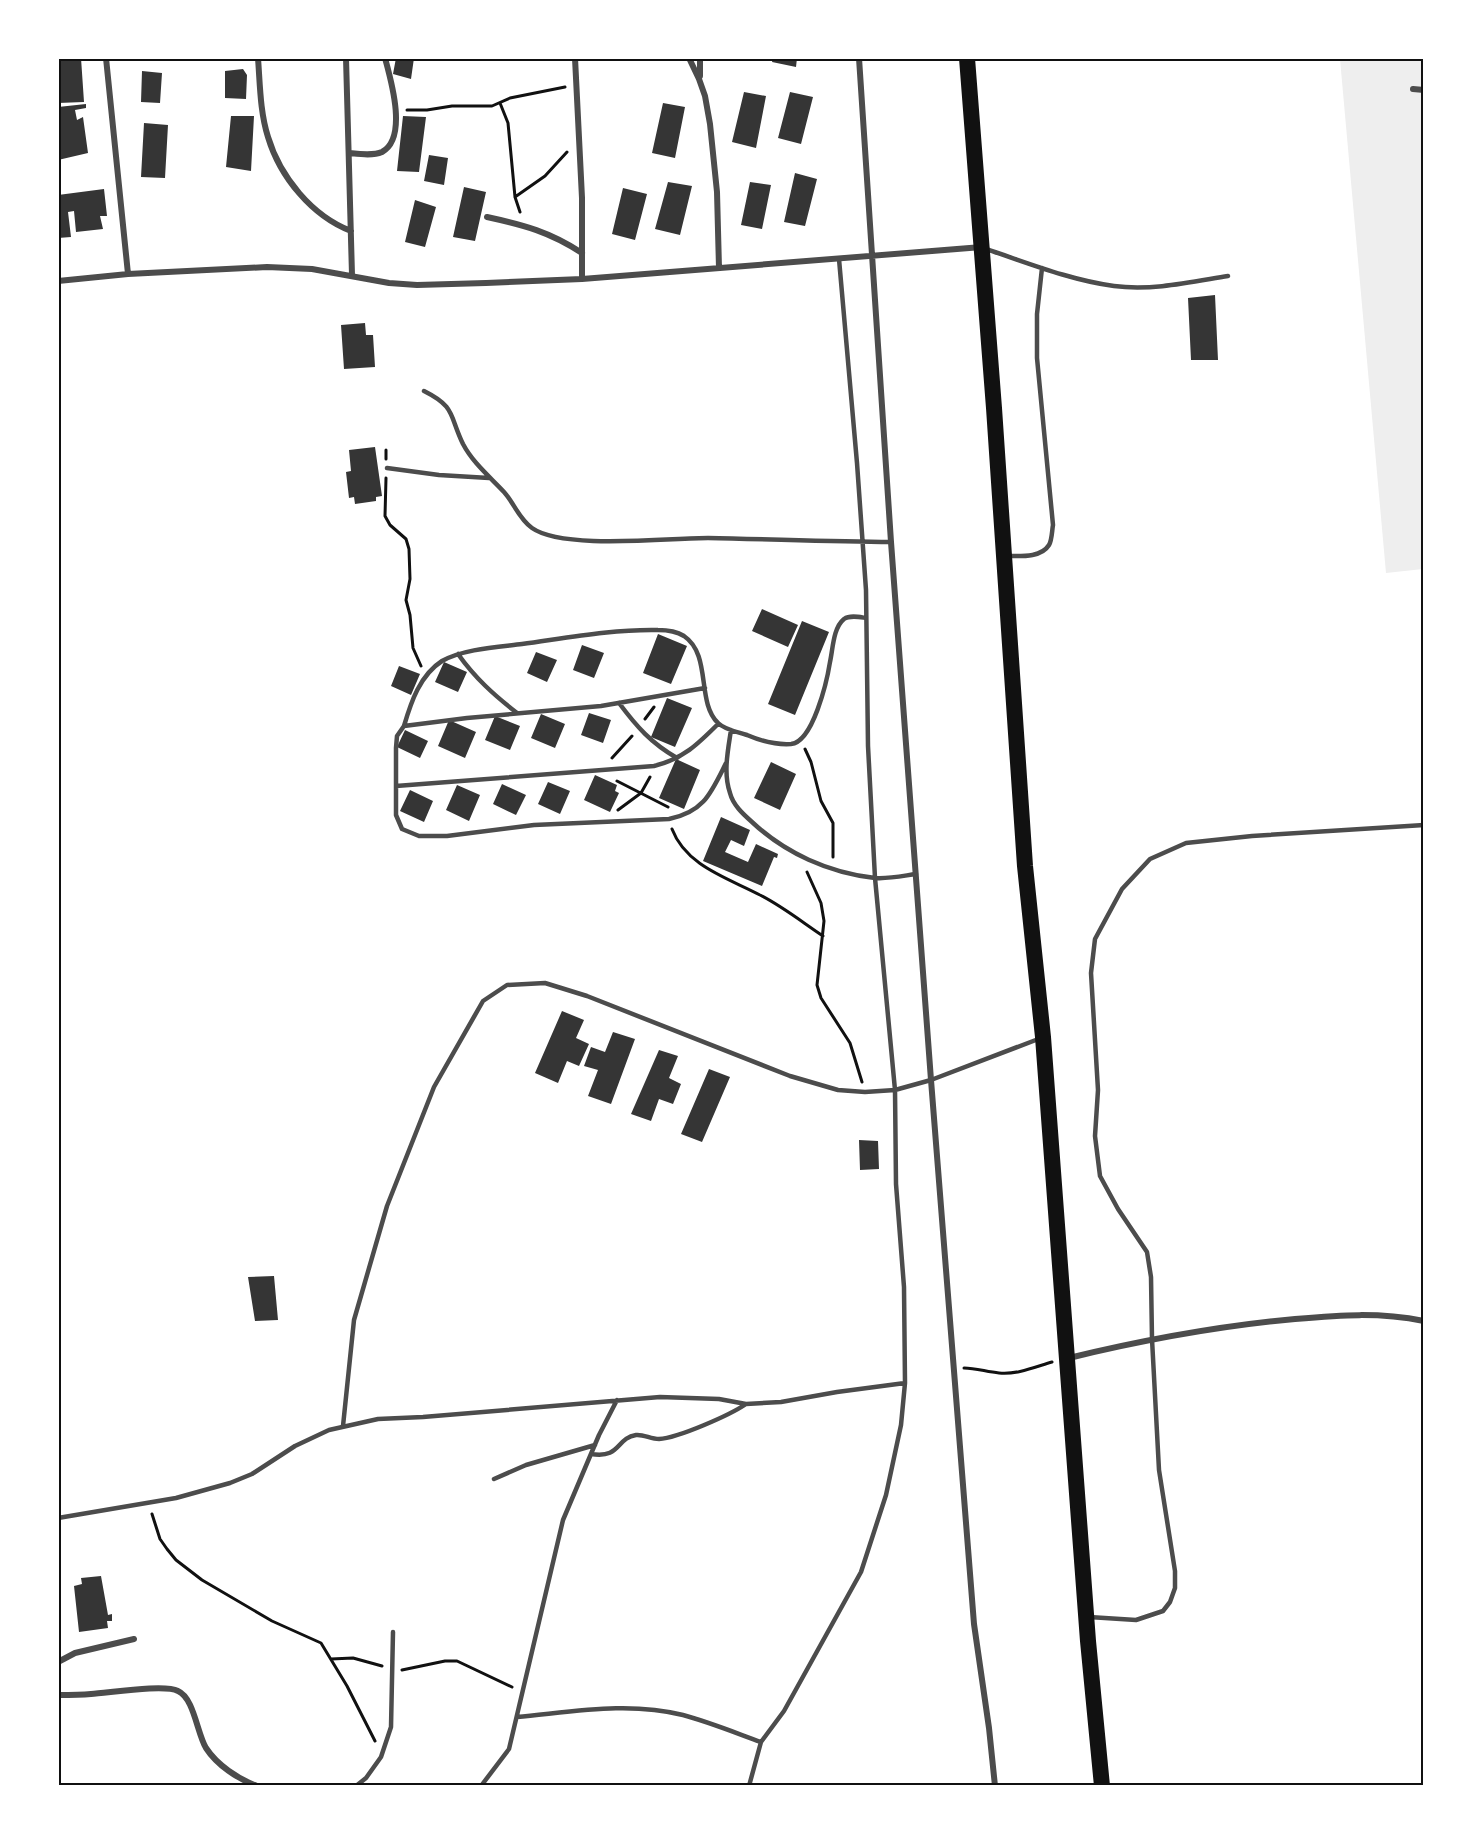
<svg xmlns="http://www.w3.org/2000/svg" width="1482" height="1844" font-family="Roboto,sans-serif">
<rect width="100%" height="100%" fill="#fff"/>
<!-- green -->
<path fill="#eee" d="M1340,59H1423V569L1386,573Z"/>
<!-- building -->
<path fill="#353535" d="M58,58H81L84,102L58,103Z
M396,58H414L411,79L393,74Z
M773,58H797L796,67L772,62Z
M243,69L247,75L246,99L225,98V71Z
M142,71L162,73L160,103L141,102Z
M744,92L766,96L756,148L732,142Z
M790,92L813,97L801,144L778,138Z
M663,103L685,107L675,158L652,153Z
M86,104V108L75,110L77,120L83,117L88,153L58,160V107Z
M231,116H254L251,171L226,167Z
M403,116L426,117L419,172L397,171Z
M144,123L168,125L165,178L141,177Z
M429,155L448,158L444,185L424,181Z
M795,173L817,179L805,226L784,222Z
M668,182L692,186L680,235L655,229Z
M750,182L771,185L762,229L741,225Z
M464,187L486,192L475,241L453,237Z
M623,188L647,194L635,240L612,234Z
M104,189L107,216H100L103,229L76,232L74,211L68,212L71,237L58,238V195Z
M415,200L436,207L425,247L405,242Z
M1215,295L1218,360H1191L1188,298Z
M365,323L366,335H373L375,367L344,369L341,325Z
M375,447L382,496L376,497V501L355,504L354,497L349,498L346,472L351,471L349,450Z
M762,609L798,625L788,647L752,631Z
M802,621L829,632L795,715L768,704Z
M658,634L687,646L671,684L643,673Z
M582,645L604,653L594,678L573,670Z
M536,652L557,660L547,682L527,673Z
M444,662L467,672L458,692L435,682Z
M399,666L420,674L411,695L391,686Z
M667,698L692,708L675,747L651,737Z
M589,713L611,720L603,743L581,735Z
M541,714L565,724L555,748L531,738Z
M495,716L520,726L510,750L485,740Z
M449,720L476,732L465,758L438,746Z
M405,730L428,741L420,758L397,747Z
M676,759L700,770L684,809L659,798Z
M771,762L796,774L780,810L754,798Z
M595,775L617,785L615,791L619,793L610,812L584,800Z
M548,782L570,791L560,814L538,804Z
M502,784L526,795L516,815L493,804Z
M457,785L480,795L469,821L446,810Z
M410,790L433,801L424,822L400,811Z
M721,817L750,830L744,846L731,840L725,852L748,862L756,844L778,854L777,858L774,857L762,886L703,861Z
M562,1011L584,1020L576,1038L589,1044L579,1066L567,1061L558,1083L535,1073Z
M613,1032L635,1039L611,1104L588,1096L598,1070L584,1066L591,1047L605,1052Z
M659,1050L678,1056L669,1078L681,1084L673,1104L659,1099L651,1121L631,1114Z
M709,1069L730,1077L702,1142L681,1134Z
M859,1140L878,1141L879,1169L860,1170Z
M274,1276L278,1320L255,1321L248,1277Z
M101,1576L108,1615L112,1614V1621H107L108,1628L79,1632L74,1586L82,1584L81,1578Z"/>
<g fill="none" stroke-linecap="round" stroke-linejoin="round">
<!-- path -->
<path stroke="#111" stroke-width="3" d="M500,103L508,123L515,197L520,212
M407,110H427L452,106H492L510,98L565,87
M515,197L545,176L567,152
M386,450V459
M386,478L385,516L390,525L406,539L409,549L410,579L406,600L410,615L413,648L421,666
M645,719L654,707
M805,749L811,762L821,801L833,823V857
M612,758L632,736
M617,781L668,807
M618,810L641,793L650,777
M672,829C686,866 728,878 760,895C782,906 802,922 823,936
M807,872L821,903L824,921L817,985L821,998L850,1043L862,1082
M964,1368C976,1368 987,1372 999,1373C1016,1375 1035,1367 1052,1362
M152,1514L160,1539L167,1549L176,1560L202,1580L272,1621L321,1643L347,1686L375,1741
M331,1659L353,1658L382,1666
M402,1670L445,1661H457L512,1687"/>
<!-- service -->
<path stroke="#4c4c4c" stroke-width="4.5" d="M986,249C1028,263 1070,280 1114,286C1152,291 1191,282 1228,276
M424,391C456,407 449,415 463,444C473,463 490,477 504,492C514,503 519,519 532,528C563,550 668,538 708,538C769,539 830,542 891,542
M387,468L439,475L489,478
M1007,556C1020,556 1041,558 1049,545C1052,540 1052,530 1053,525L1037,358V314L1042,268
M458,654C475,678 494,695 517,713
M705,688L601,706L467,718L404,726L397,736L396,748V815L402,829L419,836H447L534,825L669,819C704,812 711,793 726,763
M619,703C637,727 651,743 677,758
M404,726C411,702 420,675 442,661C463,649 498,647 522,644C566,638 613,629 658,630C667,630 676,631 684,636C712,655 696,702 718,723C725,730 738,732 747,735C761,741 776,745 791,744C813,742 827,681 830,662C833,649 833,628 844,619C850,615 859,617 866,618
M731,730C728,750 723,773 730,793C733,805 743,814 752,822C785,853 829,873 875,878C889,879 902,876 916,874
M396,786L654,766C683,759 698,744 718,724
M343,1426L354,1320L387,1206L434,1087L483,1001L507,985L545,983L587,996L790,1076L838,1090L865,1092L895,1090L931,1080L1041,1038
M591,1454C621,1459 616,1438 636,1435C643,1434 651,1439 659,1439C678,1438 730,1415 746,1404
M494,1479L526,1465L595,1445
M58,1518L176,1498L230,1483L252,1474L295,1446L329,1430L378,1419L423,1417L660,1397L719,1399L746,1404L781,1402L837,1392L905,1383
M1089,1617L1136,1620L1163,1611L1170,1602L1175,1588V1571L1159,1470L1152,1339L1151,1277L1147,1252L1118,1209L1100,1176L1095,1136L1098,1090L1091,973L1095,939L1122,889L1150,859L1186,843L1252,836L1424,825
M517,1717C572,1712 628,1701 683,1715C709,1722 736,1733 761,1742
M356,1786L366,1778L381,1757L391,1727L393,1632
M481,1786L509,1749L563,1520L599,1435L617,1400
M749,1786L761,1742L784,1711L861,1572L886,1495L901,1425L905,1383L904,1287L896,1184L895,1090L875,878L868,746L866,590L857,463L839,259"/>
<!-- minor -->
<path stroke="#4c4c4c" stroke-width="6" d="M106,58L128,274
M258,58C260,84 260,112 268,137C280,177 312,216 351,231
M346,58L352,275
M575,58L582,198V279
M689,58L699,79L705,96L710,124L717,192L719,268
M859,58L891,542L931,1080L974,1624L989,1728L995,1786
M700,76V58
M1413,89L1424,90
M349,153C359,154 373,156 382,152C408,138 391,80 385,58
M487,217C524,225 550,232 582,253
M58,281L128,274L267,267L312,269L389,283L417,285L486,283L582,279L982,247
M1069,1358C1143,1340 1219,1326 1295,1319C1341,1315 1378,1312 1424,1321
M58,1662L75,1653L134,1639
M58,1695C69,1695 80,1695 91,1694C109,1693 164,1684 178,1691C194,1698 197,1733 206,1748C217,1765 238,1779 257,1786"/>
<!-- trunk -->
<path stroke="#111" stroke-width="16" d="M967,58L994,408L1025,866L1043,1037L1088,1641L1102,1786"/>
</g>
<!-- border -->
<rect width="1482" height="1844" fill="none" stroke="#ffffff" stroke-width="120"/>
<rect x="60" y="60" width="1362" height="1724" fill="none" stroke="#111" stroke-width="2"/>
</svg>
